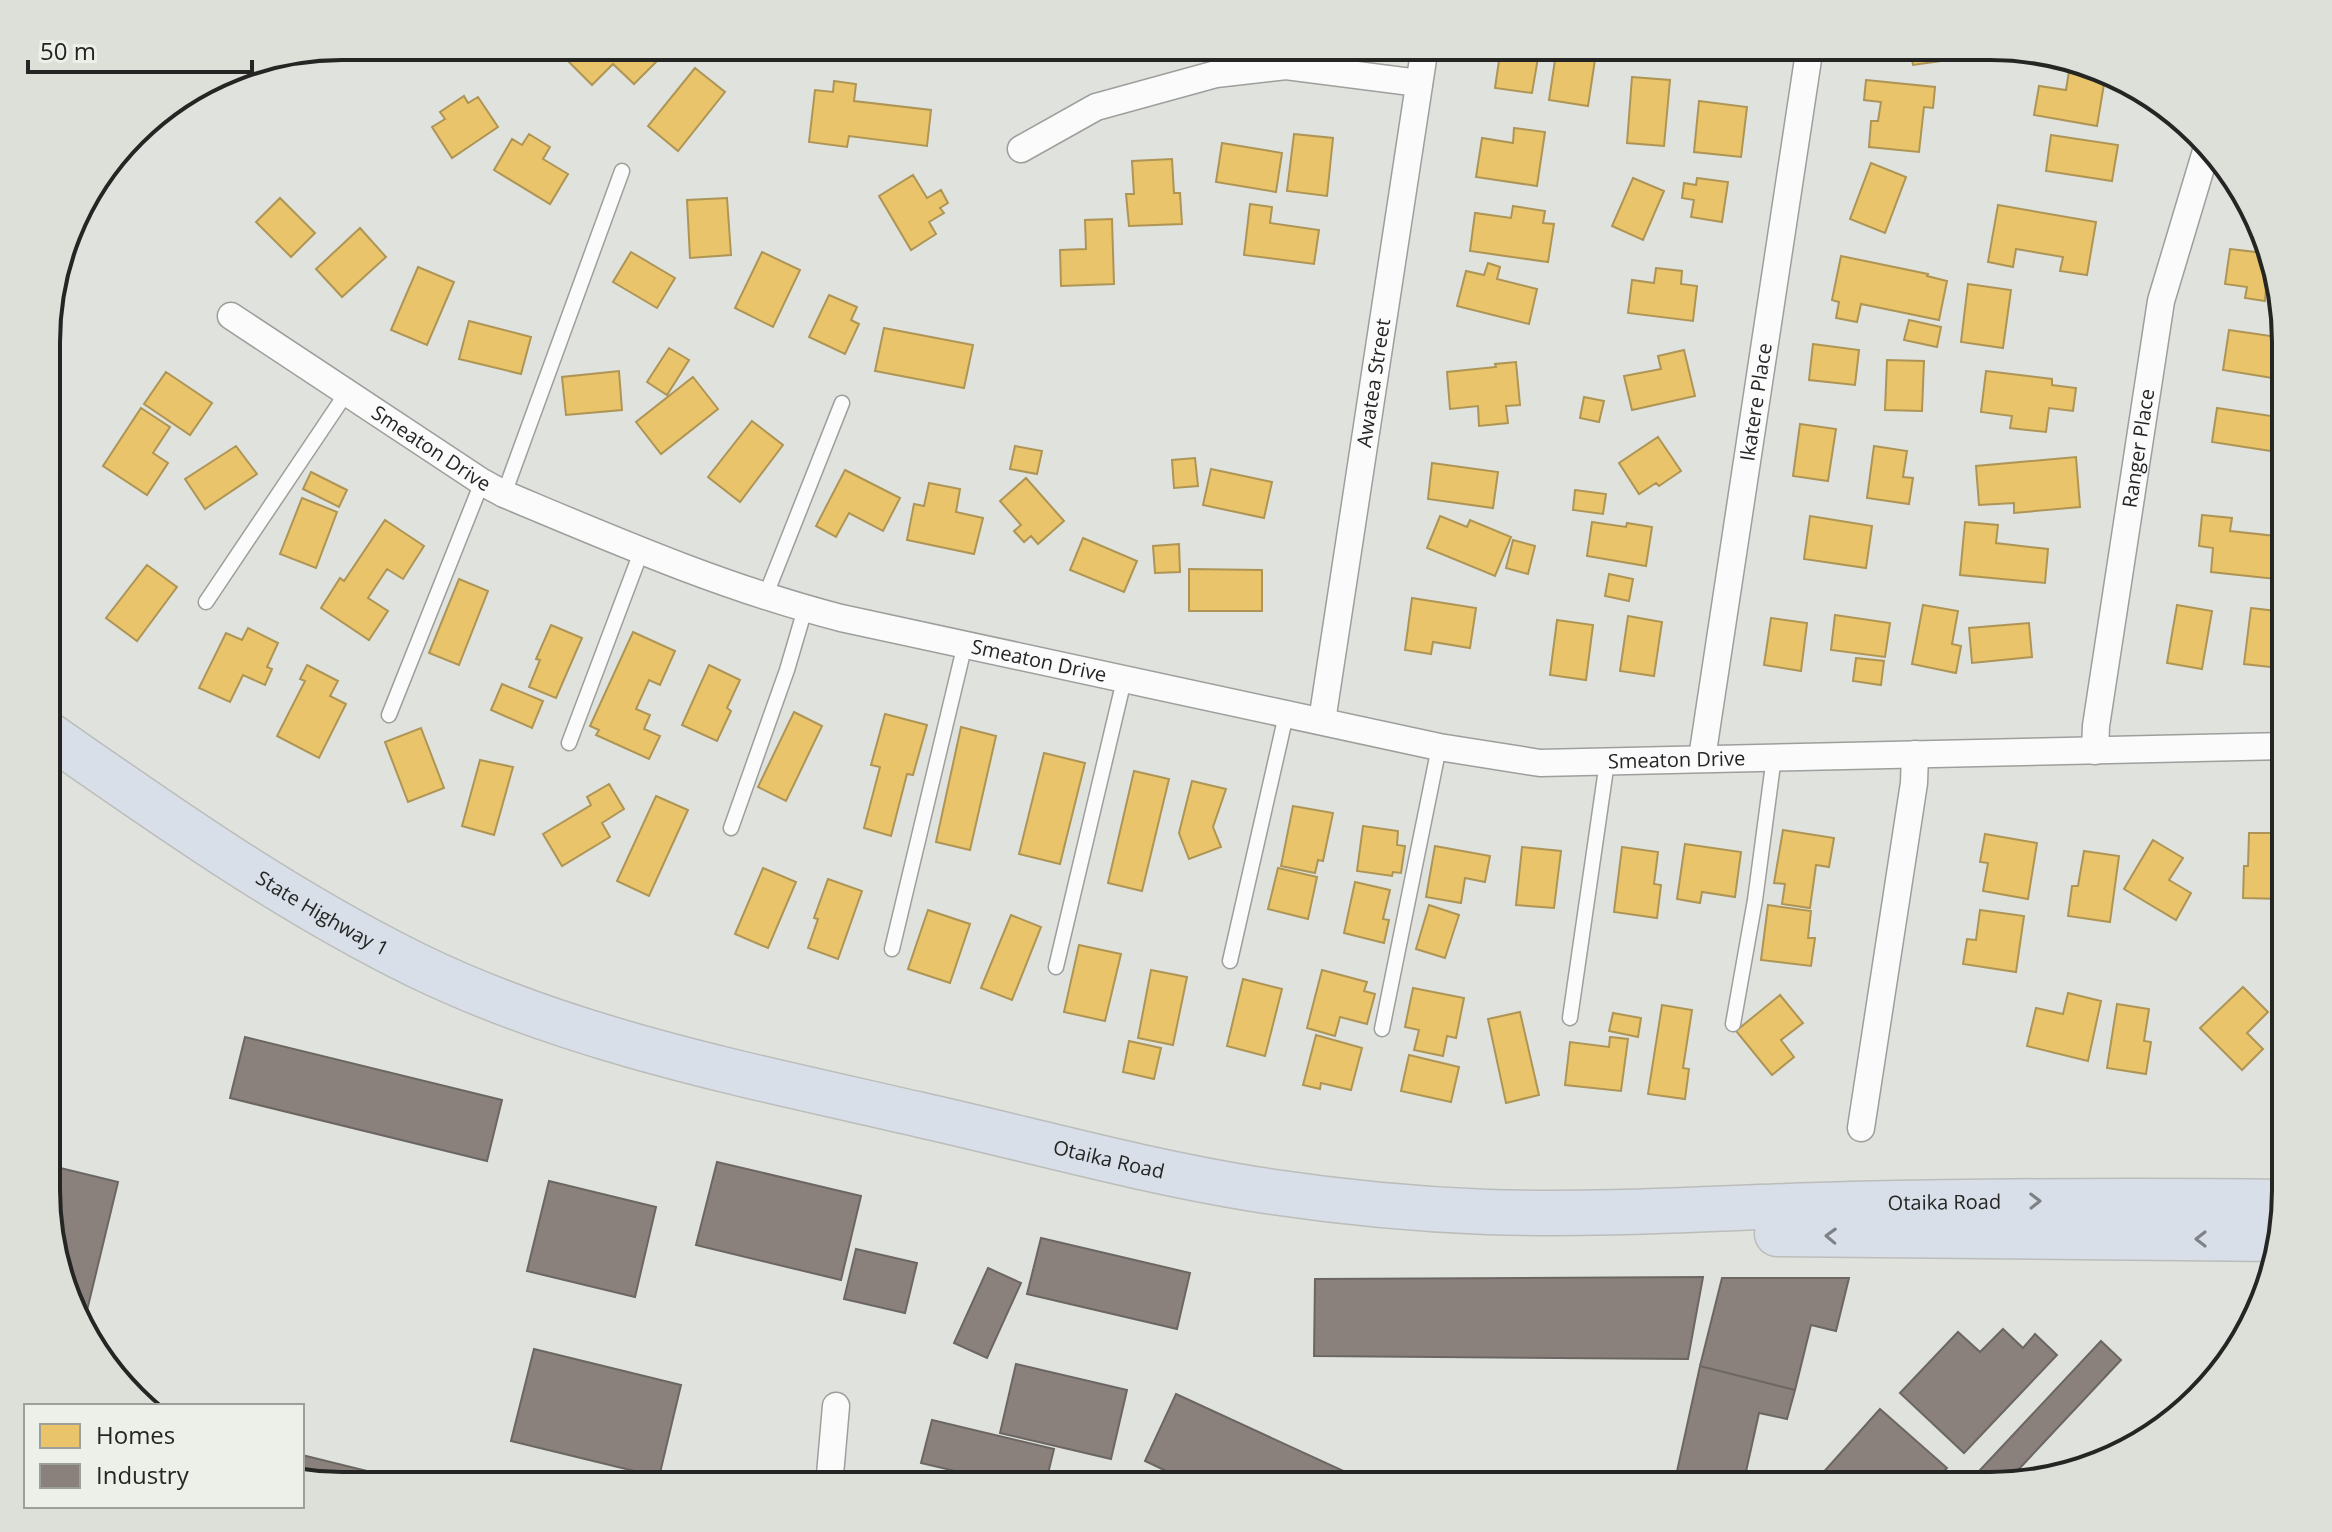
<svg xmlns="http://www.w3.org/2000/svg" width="2332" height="1532" font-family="'Open Sans',sans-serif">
<rect width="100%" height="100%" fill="#dfe2dd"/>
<!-- homes -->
<path fill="#e9c46a" stroke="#ae9555" stroke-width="2" d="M553,46H643L658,60L634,84L613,64L592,85Z
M1494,46H1540L1532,93L1495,88L1501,47Z
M1709,46H1751L1745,47L1744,61L1709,59Z
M1971,46V50L1963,52L1964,58L1913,65L1910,47Z
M1557,47L1596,53L1588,106L1549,100Z
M2071,59L2084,62L2106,72L2097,126L2034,115L2039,86L2066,90Z
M695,68L725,92L678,151L648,126Z
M1632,77L1670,80L1664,146L1627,143Z
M1866,80L1935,87L1933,108L1924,107L1919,152L1869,147L1871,121H1878L1881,102L1864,100Z
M834,81L856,84L854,101L931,110L927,146L849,136L847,147L809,142L815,90L833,92Z
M464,96L468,103L478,97L498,127L452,158L432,127L445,119L440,112Z
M1699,101L1747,107L1741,157L1694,152Z
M1514,128L1545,132L1537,186L1476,177L1482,138L1513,143Z
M529,134L550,147L543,159L568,174L550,204L494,170L512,139L522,145Z
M1294,134L1333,138L1327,196L1287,191Z
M2051,135L2118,145L2112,181L2046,171Z
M1222,143L1282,153L1276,192L1216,182Z
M1172,159L1174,193H1180L1182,224L1129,226L1126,194H1134L1132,161Z
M1871,163L1906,177L1885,233L1850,219Z
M913,175L927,198L941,190L948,203L940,208L944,213L929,222L936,234L911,250L879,196Z
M1633,178L1664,191L1643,240L1612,226Z
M1697,178L1728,182L1722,222L1691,217L1694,200L1682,198L1684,183L1696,185Z
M280,198L315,233L291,257L256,222Z
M727,198L731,255L690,258L687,200Z
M1250,204L1272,207L1270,223L1319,230L1314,264L1244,255Z
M1998,205L2096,222L2087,275L2060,271L2063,257L2016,249L2013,267L1988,262Z
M1513,206L1545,211L1543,223L1554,224L1548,262L1470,251L1475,213L1511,218Z
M1112,219L1114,284L1061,286L1060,250L1086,249L1085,220Z
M360,228L386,257L342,297L316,269Z
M2230,249L2264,253L2276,291L2266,290L2265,301L2245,298L2247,287L2225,284Z
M631,252L675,278L657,308L613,282Z
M762,252L800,270L773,327L735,308Z
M1841,256L1928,274L1927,276L1947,281L1939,320L1861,304L1857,322L1836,318L1839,302L1832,300Z
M1488,263L1500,267L1497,279L1537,289L1529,324L1457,306L1466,271L1484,275Z
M418,267L454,282L427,345L391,330Z
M1656,268L1682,271L1681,284L1697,286L1693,321L1628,313L1632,280L1654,283Z
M1968,284L2011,290L2003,348L1961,342Z
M829,295L857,307L851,320L859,324L845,354L809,337Z
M1909,320L1941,327L1937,347L1904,340Z
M469,321L531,337L521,374L459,359Z
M884,328L973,345L964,388L875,371Z
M2229,330L2285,338V380L2223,370Z
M1813,344L1859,350L1855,385L1809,380Z
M669,348L689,360L667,395L647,382Z
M1684,350L1695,396L1632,410L1624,376L1661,369L1658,356Z
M1887,360L1924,361L1922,411L1885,410Z
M1516,362L1520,405L1506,406L1508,423L1479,426L1478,406L1450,409L1447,372L1496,367L1495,364Z
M619,371L622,410L566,415L562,377Z
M1986,371L2052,379V385L2076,388L2073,411L2049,408L2046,432L2010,428L2012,416L1981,412Z
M166,372L212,403L190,435L144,404Z
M693,377L718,409L661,454L636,422Z
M1584,397L1604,401L1599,422L1580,418Z
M141,408L170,427L153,453L168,463L147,495L103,466Z
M2217,408L2285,418L2282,445L2272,443L2271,451L2212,442Z
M752,421L783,445L740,502L708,477Z
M1800,424L1836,429L1828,481L1793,476Z
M1658,437L1681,471L1659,486L1656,483L1639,494L1619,463Z
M236,446L257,474L205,509L185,479Z
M1015,446L1042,451L1037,474L1010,469Z
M1874,446L1907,451L1903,477L1913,478L1909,504L1867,498Z
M2076,457L2080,507L2014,513V503L1979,505L1976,466Z
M1195,458L1198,486L1174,488L1172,460Z
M1432,463L1498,472L1493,508L1428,499Z
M1211,469L1272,482L1264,518L1203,505Z
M845,470L900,498L883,531L849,513L836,537L816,526Z
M311,472L347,490L339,507L303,489Z
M1026,478L1064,521L1038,544L1031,536L1024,542L1014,531L1021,525L1000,501Z
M929,483L960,489L956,512L983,518L974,554L907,540L914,504L924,506Z
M1575,490L1606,494L1603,514L1573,510Z
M302,498L337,512L316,568L280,554Z
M2202,515L2232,518L2230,531L2285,537L2283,557L2285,558V580L2211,572L2213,548L2199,546Z
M1440,516L1467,527L1470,520L1511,537L1495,576L1427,548Z
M1810,516L1872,526L1866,568L1804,559Z
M385,520L424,546L403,579L387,569L368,598L388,611L369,640L321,608L340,578L344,581Z
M1592,522L1626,527L1627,523L1652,527L1646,566L1587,556Z
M1965,522L1998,525L1996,543L2048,549L2045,583L1960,575Z
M1083,538L1137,561L1124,592L1070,570Z
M1513,540L1535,546L1528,574L1506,568Z
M1179,544L1180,572L1155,573L1153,546Z
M147,565L177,587L137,641L106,618Z
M1189,569L1262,570V611H1189Z
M1609,574L1633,579L1629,601L1605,596Z
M459,579L488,591L459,665L429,653Z
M1412,598L1476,608L1470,648L1433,642L1431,654L1405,650Z
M1923,605L1958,611L1952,644L1961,646L1956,673L1912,664Z
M2177,605L2212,611L2202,669L2167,663Z
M2251,608L2285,612L2279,668L2244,664Z
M1835,615L1890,623L1885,657L1831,650Z
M1628,616L1662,622L1654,676L1620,671Z
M1771,618L1807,623L1801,671L1764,665Z
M1557,620L1593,625L1586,680L1550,675Z
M2029,623L2032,657L1972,663L1969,628Z
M551,625L582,638L556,698L529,687L540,660L536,659Z
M248,628L278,643L267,667L272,669L265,685L243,675L230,702L199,688L226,633L242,640Z
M633,632L675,651L660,685L649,680L636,709L650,715L644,729L660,736L649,759L596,735L599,730L590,726Z
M1856,658L1884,661L1881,685L1853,681Z
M307,665L338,681L330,696L346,704L319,758L277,736L305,681L300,679Z
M709,665L740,680L727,708L731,711L717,741L682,725Z
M502,684L543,701L532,728L491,710Z
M794,712L822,726L786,801L758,787Z
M885,714L927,725L913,775L907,774L891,836L864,828L880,767L871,765Z
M961,727L996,736L970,850L936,842Z
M421,728L444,788L408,802L385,742Z
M1044,753L1085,763L1060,864L1019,854Z
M480,760L513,767L494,835L462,826Z
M1134,771L1169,779L1142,891L1108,883Z
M1192,781L1226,789L1213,827L1221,847L1189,859L1179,833Z
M609,784L624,809L602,823L610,837L562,866L543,834L591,805L587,797Z
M656,796L688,810L649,896L617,881Z
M1293,806L1333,813L1323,861L1318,860L1315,873L1281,866Z
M1363,826L1398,831L1397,845L1405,846L1401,873L1393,872L1392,876L1357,871Z
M1783,830L1834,838L1829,867L1816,865L1810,908L1782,904L1785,884L1774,883Z
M2249,833H2284L2283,899L2243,898L2244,866H2248Z
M1985,834L2037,843L2028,899L1983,891L1988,863L1980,862Z
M2153,840L2183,858L2169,880L2191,893L2176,920L2124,889Z
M1685,844L1741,852L1735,897L1702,892L1700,903L1677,899Z
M1435,846L1490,856L1485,882L1465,878L1461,903L1426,897Z
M1522,847L1561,851L1554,908L1516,905Z
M1622,847L1658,852L1654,884L1661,885L1657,918L1614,912Z
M2084,851L2119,856L2110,922L2068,916L2072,886H2078Z
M763,868L796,882L768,948L735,934Z
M1278,868L1317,877L1308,919L1268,909Z
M828,879L862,891L838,959L808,948L818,919L814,918Z
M1355,882L1390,890L1383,919L1389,920L1384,943L1344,933Z
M1429,905L1459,915L1445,958L1416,949Z
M1768,905L1811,911L1808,938H1815L1811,966L1761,960Z
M928,910L970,924L950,983L908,969Z
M1980,910L2024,916L2016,972L1963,964L1967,939L1976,940Z
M1011,915L1041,927L1012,1000L981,988Z
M1079,945L1121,954L1105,1021L1064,1012Z
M1151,970L1187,977L1173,1045L1138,1038Z
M1322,970L1367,982L1364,991L1375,994L1367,1024L1340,1017L1335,1036L1307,1028Z
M1243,979L1282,989L1265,1056L1227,1046Z
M2243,987L2268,1012L2247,1033L2263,1049L2242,1070L2200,1028Z
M1413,988L1464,998L1456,1038L1447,1036L1443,1056L1414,1050L1419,1030L1405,1027Z
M2068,993L2101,1001L2088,1061L2027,1046L2036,1008L2063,1014Z
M1780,995L1803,1023L1781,1040L1794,1057L1772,1075L1736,1031Z
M2117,1004L2149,1009L2144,1041L2151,1042L2146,1074L2107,1068Z
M1662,1005L1692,1010L1683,1068L1689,1069L1685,1099L1648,1094Z
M1520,1012L1539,1095L1506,1103L1488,1019Z
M1613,1013L1641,1018L1638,1037L1609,1031Z
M1316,1035L1362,1048L1351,1090L1321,1083L1320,1089L1303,1085Z
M1610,1037L1628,1039L1621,1091L1565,1085L1570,1042L1609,1047Z
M1129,1041L1161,1048L1154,1079L1123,1072Z
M2285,1051V1070L2277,1064Z
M1409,1055L1459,1067L1451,1102L1401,1091Z"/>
<!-- industry -->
<path fill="#8a817c" stroke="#6c6662" stroke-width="2" d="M245,1037L502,1100L487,1161L230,1098Z
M717,1162L861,1196L841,1280L696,1245Z
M48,1165L118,1182L83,1327L48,1228Z
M549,1181L656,1207L635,1297L527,1271Z
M1041,1238L1190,1273L1177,1329L1027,1294Z
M856,1249L917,1263L905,1313L844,1299Z
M988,1268L1021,1283L987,1358L954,1343Z
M1703,1277L1688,1359L1314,1356L1315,1279Z
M1722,1278H1849L1836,1331L1811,1325L1795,1390L1700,1366Z
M2003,1329L2023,1348L2035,1334L2057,1355L1964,1453L1900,1393L1958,1332L1980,1352Z
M2101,1341L2121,1360L2004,1485H1966Z
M534,1349L681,1385L659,1477L511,1441Z
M1016,1364L1127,1390L1111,1459L1000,1433Z
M1700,1366L1795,1390L1787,1419L1759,1413L1743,1485H1722L1676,1476Z
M1176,1394L1376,1486H1198L1145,1461Z
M1880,1409L1947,1468L1931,1485H1812Z
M932,1420L1054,1449L1045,1486H1019L921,1463Z
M302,1455L371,1472L368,1486H342L302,1479Z"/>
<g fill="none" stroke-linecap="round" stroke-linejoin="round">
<!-- lane casing -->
<g stroke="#9e9f9c" stroke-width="17">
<path id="lane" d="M504,494L622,171
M765,597L842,403
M206,602L347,392
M389,715L482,482
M569,743L641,552
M731,828L787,670L805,609
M892,949L965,644
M1230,961L1286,715
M1056,967L1124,680
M1570,1018L1607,762
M1733,1024L1755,900L1774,757
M1382,1029L1439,747"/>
</g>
<!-- street casing -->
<g stroke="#9e9f9c" stroke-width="29">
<g id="street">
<path d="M1021,149L1096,107L1216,74L1286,66L1419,83"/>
<path id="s1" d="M231,316L482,482L504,494C614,540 724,588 841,618L1439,747L1540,763L2285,746"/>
<path id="s2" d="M1322,721L1425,46"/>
<path id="s3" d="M2095,751L2096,726L2161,301L2206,151"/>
<path id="s4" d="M1702,758L1810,46"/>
<path d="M1861,1128L1914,783L1915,754"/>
<path d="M829,1486L836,1406"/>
</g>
</g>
<!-- highway casing -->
<g stroke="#bcbdbb" stroke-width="47">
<g id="highway">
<path id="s5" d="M48,734C167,817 286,901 416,965C574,1042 752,1076 921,1115C1032,1140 1142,1171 1254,1189C1331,1201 1410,1209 1487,1212C1609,1216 1730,1207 1851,1204C1996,1201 2140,1200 2285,1202"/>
<path d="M1777,1234L2279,1239"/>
</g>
</g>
<!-- lane -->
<use href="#lane" stroke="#fafbfa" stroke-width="14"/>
<!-- street -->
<use href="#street" stroke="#fafbfa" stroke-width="26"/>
<!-- highway -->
<use href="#highway" stroke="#d8dfe8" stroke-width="44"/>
</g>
<!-- one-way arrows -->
<defs><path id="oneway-chevron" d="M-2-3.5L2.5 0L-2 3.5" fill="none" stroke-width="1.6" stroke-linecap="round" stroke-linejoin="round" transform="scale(2)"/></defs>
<g stroke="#7e8286">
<use href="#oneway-chevron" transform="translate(2035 1201) rotate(-1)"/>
<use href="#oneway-chevron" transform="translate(1831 1236) rotate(-178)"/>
<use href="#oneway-chevron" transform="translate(2201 1239) rotate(-180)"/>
</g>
<g text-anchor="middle" stroke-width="8" stroke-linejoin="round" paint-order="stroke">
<!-- street labels -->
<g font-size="20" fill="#252624" stroke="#ecf0e9">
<text dy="7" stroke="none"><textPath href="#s2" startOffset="342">Awatea Street</textPath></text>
<text dy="7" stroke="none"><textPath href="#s4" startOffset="360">Ikatere Place</textPath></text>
<text dy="7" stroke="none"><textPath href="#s1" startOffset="240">Smeaton Drive</textPath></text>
<text dy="7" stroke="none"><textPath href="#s3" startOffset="306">Ranger Place</textPath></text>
<text dy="7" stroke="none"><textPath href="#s1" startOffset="888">Smeaton Drive</textPath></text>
<text dy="7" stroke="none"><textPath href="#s1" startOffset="1536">Smeaton Drive</textPath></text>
<text dy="7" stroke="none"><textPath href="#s5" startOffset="328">State Highway 1</textPath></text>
<text dy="7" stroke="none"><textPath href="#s5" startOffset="1156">Otaika Road</textPath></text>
<text dy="7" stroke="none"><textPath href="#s5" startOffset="1996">Otaika Road</textPath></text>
</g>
</g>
<!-- crop -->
<path d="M0 0H2332V1532H0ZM342 60H1990A282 282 0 0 1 2272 342V1190A282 282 0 0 1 1990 1472H342A282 282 0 0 1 60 1190V342A282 282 0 0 1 342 60Z" fill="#dce0d9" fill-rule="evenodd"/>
<path fill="none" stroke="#252624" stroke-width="4" d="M342 60H1990A282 282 0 0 1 2272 342V1190A282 282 0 0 1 1990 1472H342A282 282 0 0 1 60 1190V342A282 282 0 0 1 342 60Z"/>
<!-- legend -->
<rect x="24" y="1404" width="280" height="104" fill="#ecf0e9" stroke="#9c9f9a" stroke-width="2"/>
<rect x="40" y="1424" width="40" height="24" fill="#e9c46a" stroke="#9c9f9a" stroke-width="2"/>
<text x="96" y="1444" font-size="24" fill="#252624">Homes</text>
<rect x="40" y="1464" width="40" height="24" fill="#8a817c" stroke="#9c9f9a" stroke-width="2"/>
<text x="96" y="1484" font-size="24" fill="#252624">Industry</text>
<!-- scale -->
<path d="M28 60v12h224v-12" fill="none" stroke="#252624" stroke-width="4"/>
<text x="40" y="60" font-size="24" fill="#252624" stroke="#ecf0e9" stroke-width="6" paint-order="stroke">50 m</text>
</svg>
